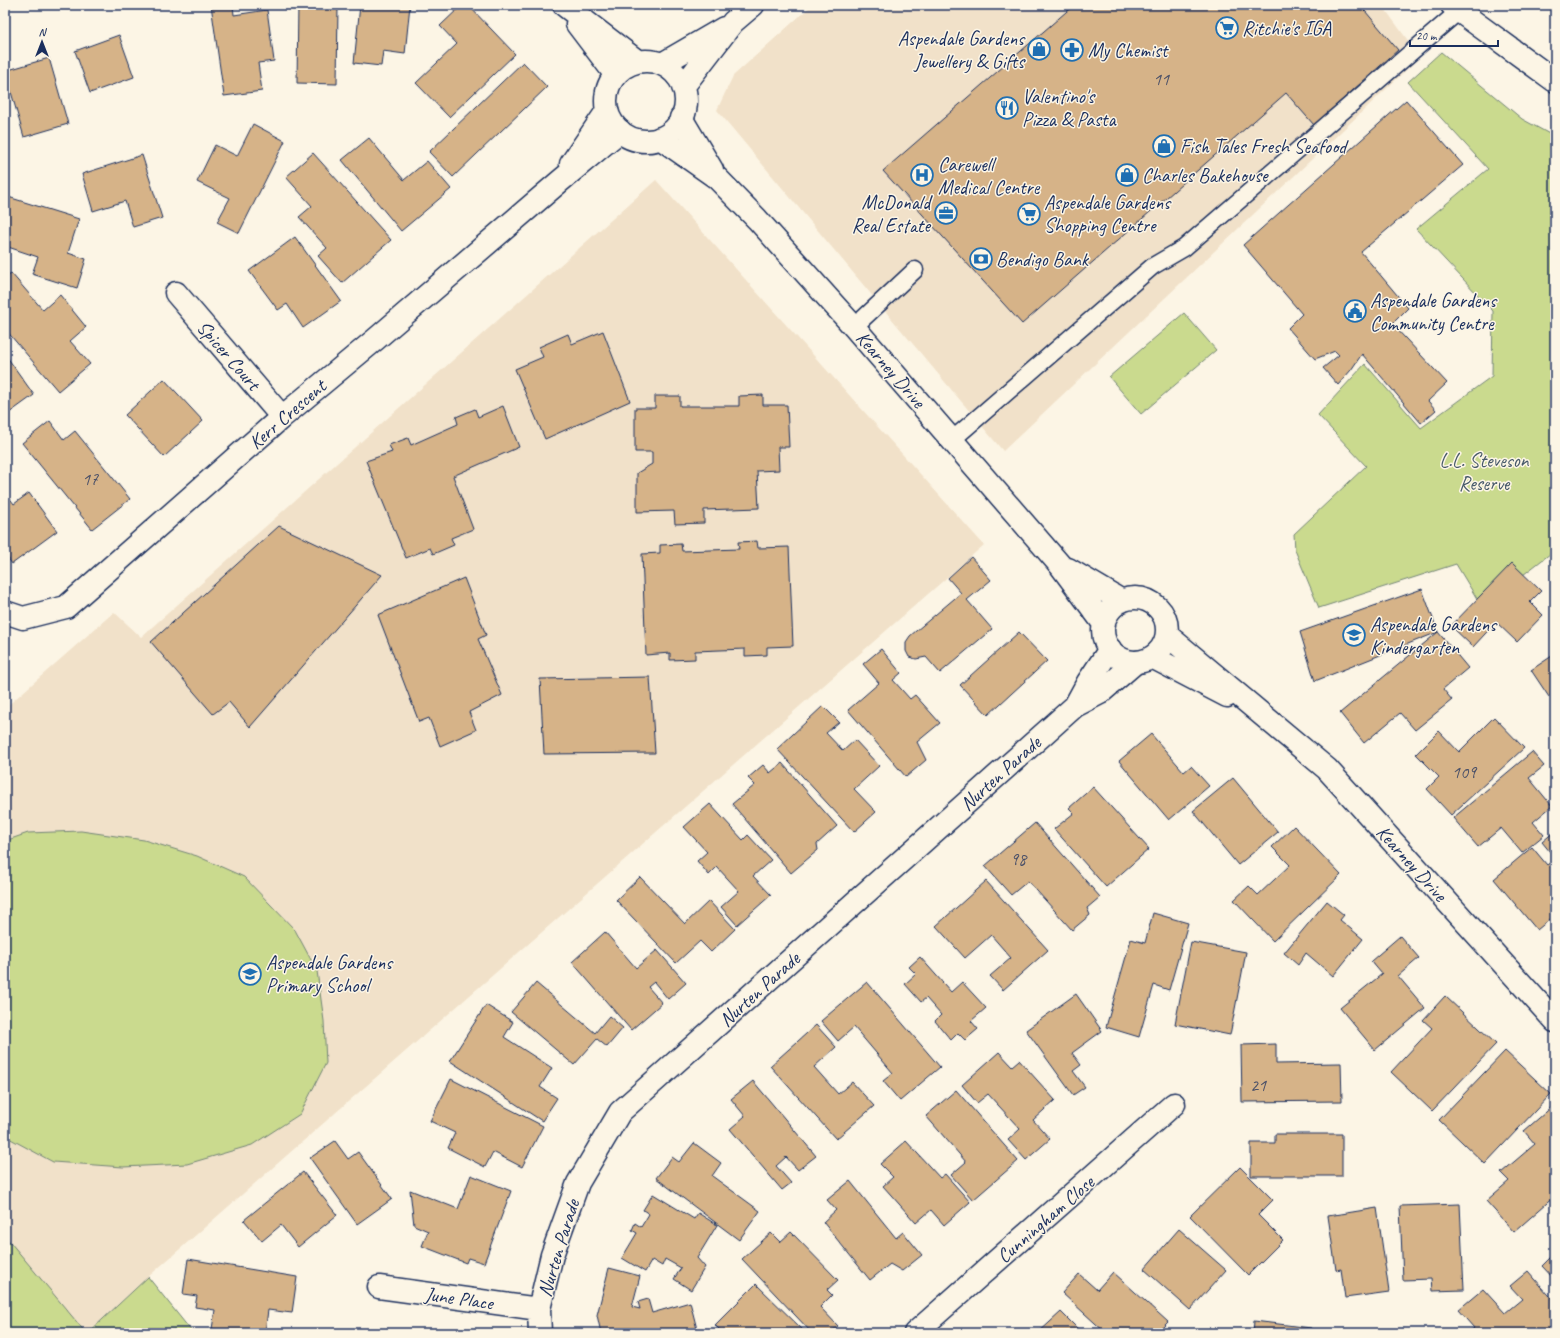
<svg xmlns="http://www.w3.org/2000/svg" width="1560" height="1338" font-family="Caveat,sans-serif">
<rect width="100%" height="100%" fill="#fcf5e5"/>
<filter id="ink" filterUnits="userSpaceOnUse"><feTurbulence type="fractalNoise" baseFrequency=".025" numOctaves="2"/><feDisplacementMap in="SourceGraphic" scale="8" xChannelSelector="R" yChannelSelector="G"/><feConvolveMatrix kernelMatrix="1 2 1 2 8 2 1 2 1" color-interpolation-filters="sRGB"/></filter>
<g filter="url(#ink)">
<!-- built -->
<path fill="#f1e1c9" d="M812,5H1382L1420,57L1003,451L891,318L717,110L733,76Z
M656,180L984,545L148,1277L88,1333H86L5,1239V708L114,612L141,637Z"/>
<!-- green -->
<path fill="#cada8e" stroke="#728476" d="M1441,52L1522,119L1555,137V550L1482,607L1456,564L1319,608L1295,550L1294,534L1366,466L1318,415L1365,364L1421,428L1492,376L1493,311L1416,229L1488,169L1408,82Z
M1184,313L1216,350L1141,414L1109,377Z
M81,831L144,840L197,856L244,877L295,930L317,971L324,1021L326,1063L300,1114L252,1145L187,1164L123,1167L53,1162L5,1136V841L28,833Z
M5,1236L86,1333H5Z
M148,1277L193,1333H88Z"/>
<!-- building -->
<path fill="#d6b388" stroke="#1b2f5e" d="M211,5H233L234,15L267,10L274,61L258,63L262,91L224,96Z
M298,5H338L337,84L297,83Z
M360,5H410L405,54L383,51L381,66L354,63Z
M462,5H468L515,54L449,117L416,83L457,44L440,26Z
M1074,5H1360L1398,50L1314,125L1286,93L1022,324L883,171Z
M119,35L134,77L90,93L75,51Z
M49,58L68,124L24,137L5,71Z
M523,62L547,87L453,177L429,152Z
M1406,100L1463,165L1361,252L1408,308L1392,324L1447,383L1428,401L1436,410L1421,423L1362,354L1351,370L1338,385L1323,368L1339,355L1335,351L1315,359L1288,328L1302,314L1243,245Z
M253,124L285,141L239,233L217,222L230,198L197,182L215,145L237,156Z
M369,138L404,180L427,161L451,189L401,231L342,160Z
M313,153L391,240L342,283L318,256L327,248L299,217L312,206L286,177Z
M142,155L162,218L133,227L125,201L93,211L82,174Z
M5,196L79,219L68,253L86,259L77,288L32,274L38,257L5,246Z
M295,237L341,301L303,328L287,304L278,310L249,271Z
M11,273L43,310L60,295L86,327L70,341L90,364L58,391L5,329V277Z
M603,331L630,401L545,439L515,369L543,357L539,347L568,334L572,344Z
M7,357L34,395L5,416V359Z
M164,379L203,421L164,457L125,415Z
M763,395V405H787L789,447H778L779,470L757,471L759,508L704,510V523L675,524L674,511L637,512V473L652,464V452H635V408H655V396H680V406H739V396Z
M503,406L519,447L453,476L473,529L451,538L454,545L433,554L430,548L406,558L366,461L392,452L389,445L408,438L411,445L458,424L456,417L475,409L478,417Z
M50,421L64,440L75,431L130,499L92,529L22,443Z
M5,492L14,504L29,493L57,531L12,564L5,554Z
M279,526L382,575L250,727L229,702L213,714L151,642Z
M757,541L758,548L789,547L793,646L767,647V655L745,656V649L695,651V659L670,660V653L646,655L642,554L660,553V545L681,544L682,551L739,549L738,542Z
M971,557L991,580L967,600L992,629L940,673L926,657L916,659L909,657L906,651V642L910,636L961,593L948,578Z
M1512,563L1541,591L1530,602L1543,615L1517,642L1496,622L1473,647L1451,626Z
M464,578L486,635L478,639L502,695L469,712L476,730L440,746L429,718L419,722L378,615Z
M1422,589L1438,632L1315,681L1300,632Z
M1019,632L1047,661L988,715L960,685Z
M1438,632L1468,668L1443,689L1452,700L1415,730L1400,713L1364,743L1340,713Z
M881,649L901,673L893,680L910,699L915,695L940,723L917,742L926,760L906,777L848,710L879,683L863,664Z
M1555,654V693L1549,697L1531,670Z
M650,677L655,753L544,754L540,679Z
M823,706L839,722L826,733L843,751L855,740L879,766L854,789L876,812L854,832L777,749Z
M1494,717L1524,748L1451,815L1427,789L1439,777L1416,754L1439,731L1459,752Z
M1151,734L1184,772L1191,766L1209,786L1169,820L1119,761Z
M1532,752L1544,766L1529,778L1552,806L1533,822L1544,835L1522,853L1501,828L1478,847L1453,818Z
M782,763L837,826L817,844L818,850L791,873L732,804L755,785L748,778L763,765L770,773Z
M1233,778L1278,832L1238,865L1193,811Z
M1093,787L1149,849L1106,887L1054,829L1074,813L1069,808Z
M710,804L743,840L748,835L771,860L753,876L771,895L737,925L721,907L739,891L717,867L709,875L697,861L707,852L684,827Z
M1035,823L1100,897L1087,908L1090,915L1072,930L1028,881L1011,895L985,866Z
M1294,826L1341,875L1273,941L1234,900L1249,886L1258,895L1290,865L1272,847Z
M1555,831V858L1542,842Z
M1532,847L1547,865L1555,859V915L1537,930L1494,879Z
M640,877L685,924L709,901L735,929L711,952L700,941L676,963L616,900Z
M986,881L1048,950L1003,990L990,976L1011,958L991,935L965,958L936,926Z
M1327,901L1344,915L1340,920L1363,939L1333,976L1306,953L1298,965L1284,953Z
M1153,913L1188,923L1169,990L1154,985L1139,1037L1106,1027L1131,939L1145,943Z
M605,932L636,968L657,950L686,983L668,999L654,982L648,987L662,1003L631,1030L572,962Z
M1400,936L1419,958L1398,976L1425,1008L1375,1050L1340,1008L1382,974L1371,961Z
M1191,942L1246,952L1230,1035L1175,1024Z
M920,957L951,992L962,982L986,1008L971,1021L978,1029L965,1040L958,1033L951,1040L935,1021L941,1015L926,998L921,1002L905,984L916,974L909,967Z
M867,982L940,1067L900,1101L883,1081L893,1073L854,1027L838,1041L821,1021Z
M536,983L595,1033L609,1016L623,1028L607,1047L597,1039L574,1065L511,1012Z
M1076,994L1102,1031L1072,1053L1081,1065L1073,1071L1085,1087L1073,1095L1026,1030Z
M1445,996L1496,1044L1432,1111L1391,1072L1432,1028L1423,1020Z
M486,1005L513,1022L504,1037L552,1068L540,1087L557,1098L542,1121L450,1061Z
M816,1025L836,1047L814,1067L838,1094L852,1082L874,1106L836,1139L770,1066Z
M1276,1044V1064L1341,1063L1342,1101L1242,1102L1241,1045Z
M1505,1051L1551,1094L1485,1164L1439,1120Z
M999,1052L1012,1066L1019,1060L1055,1100L1033,1120L1050,1139L1026,1160L1008,1140L1020,1129L988,1094L977,1103L962,1085Z
M451,1079L543,1126L522,1167L493,1152L485,1167L448,1148L455,1133L430,1121Z
M753,1081L816,1156L798,1170L786,1157L776,1166L791,1183L782,1190L730,1129L745,1116L731,1099Z
M956,1090L1018,1161L973,1200L951,1175L966,1162L926,1116Z
M1553,1106L1555,1109V1196L1514,1232L1486,1201L1509,1181L1501,1173L1535,1144L1524,1131Z
M1275,1134H1342V1176H1251V1143H1275Z
M335,1141L348,1159L358,1152L392,1199L357,1224L310,1158Z
M906,1141L940,1178L945,1174L970,1202L944,1225L931,1210L916,1223L883,1186L893,1177L880,1164Z
M694,1143L721,1163L712,1176L760,1211L739,1240L656,1178L672,1157L679,1162Z
M1240,1167L1273,1200L1258,1215L1283,1240L1248,1275L1190,1216Z
M303,1172L337,1215L298,1247L281,1225L262,1241L244,1220Z
M471,1175L511,1191L484,1263L468,1258L466,1263L422,1246L428,1231L414,1225L410,1190L458,1209Z
M850,1181L896,1238L903,1232L922,1255L902,1271L890,1264L870,1280L823,1222L836,1210L827,1200Z
M653,1194L694,1219L698,1213L717,1225L697,1258L705,1267L691,1290L674,1279L681,1268L665,1259L662,1266L652,1260L645,1272L622,1258L637,1233L632,1230L635,1223L641,1227L649,1214L643,1210Z
M1460,1204L1464,1290L1432,1291L1431,1279L1403,1280L1400,1206Z
M1377,1208L1389,1292L1345,1298L1341,1269L1336,1270L1328,1216Z
M1179,1229L1226,1270L1190,1310L1144,1269Z
M791,1232L838,1280L827,1290L832,1295L820,1307L838,1326L830,1333H812L742,1259L771,1233L780,1242Z
M1555,1253V1280L1542,1266Z
M188,1259L297,1277L292,1313L268,1310L265,1333H237L212,1329L215,1310L195,1307L197,1296L183,1294Z
M609,1268L640,1276L632,1307L640,1309L638,1302L648,1299L652,1313L690,1302L698,1333H601L597,1315Z
M1528,1271L1555,1302V1324L1545,1333H1468L1474,1328L1458,1310L1483,1289L1505,1313L1522,1299L1510,1286Z
M1113,1272L1168,1322L1157,1333H1106L1062,1293L1079,1274L1097,1290Z
M756,1284L806,1333H723L715,1325Z
M1061,1312L1082,1333H1038Z
M1254,1321L1311,1328L1310,1333H1253Z"/>
<g fill="none" stroke-linecap="round" stroke-linejoin="round">
<!-- service casing -->
<g stroke="#1b2f5e" stroke-width="19">
<path id="service" d="M854,327L915,270
M952,440L1153,266L1184,248L1459,11"/>
</g>
<!-- minor casing -->
<g stroke="#1b2f5e" stroke-width="25">
<path id="minor" d="M1452,5L1459,11L1555,81
M571,164L607,111
M176,293L282,417
M5,612L23,618L66,607L282,417L376,339L559,182L620,131
M1075,706L1088,682L1110,649
M379,1287L539,1309
M540,1333L539,1309L552,1255L578,1183L620,1112L1075,706L1100,693L1136,662
M915,1333L1174,1104"/>
</g>
<!-- tertiary casing -->
<g stroke="#1b2f5e" stroke-width="25">
<path id="tertiary" d="M564,5L637,61
M577,24L615,74
M606 101a40 40 0 1 1 80 0a40 40 0 1 1-80 0Z
M662,64L724,28
M683,87L733,22L753,5
M681,118L712,170
M660,138L717,178L757,219L854,327L1060,565L1104,624
M1068,569L1122,601
M1103 630a32 32 0 1 1 64 0a32 32 0 1 1-64 0Z
M1167,635L1327,769L1555,1021
M1152,657L1227,696"/>
</g>
<!-- service -->
<use href="#service" stroke="#fcf5e5" stroke-width="16"/>
<!-- minor -->
<use href="#minor" stroke="#fcf5e5" stroke-width="22"/>
<!-- tertiary -->
<use href="#tertiary" stroke="#fcf5e5" stroke-width="22"/>
</g>
</g>
<!-- icons -->
<defs>
<g id="supermarket-ring" transform="scale(1.15)"><circle r="9.5" fill="#fcf5e5" stroke="#1f6fb2" stroke-width="1.5"/><path d="M-6-5.5h2.5l.6 2H6L4.5 2H-2.5L-4.4-4H-6ZM-1.5 3.2a1.3 1.3 0 1 0 .1 0ZM3 3.2a1.3 1.3 0 1 0 .1 0Z" fill="#1f6fb2"/></g>
<g id="shop-ring" transform="scale(1.15)"><circle r="9.5" fill="#fcf5e5" stroke="#1f6fb2" stroke-width="1.5"/><path d="M-5-2.5h2.3a2.7 3.5 0 0 1 5.4 0H5L5.5 6h-11ZM-1.5-2.5h3a1.5 2.3 0 0 0-3 0Z" fill="#1f6fb2"/></g>
<g id="pharmacy-ring" transform="scale(1.15)"><circle r="9.5" fill="#fcf5e5" stroke="#1f6fb2" stroke-width="1.5"/><path d="M-2-6h4v4h4v4h-4v4h-4v-4h-4v-4h4Z" fill="#1f6fb2"/></g>
<g id="restaurant-ring" transform="scale(1.15)"><circle r="9.5" fill="#fcf5e5" stroke="#1f6fb2" stroke-width="1.5"/><path d="M-5-6h1v4h1v-4h1v4h1v-4h1v5L-1.5 .5V6h-2V.5L-5-1ZM5-6V6H3V1.5H1.5Q1.5-4 5-6Z" fill="#1f6fb2"/></g>
<g id="hospital-ring" transform="scale(1.15)"><circle r="9.5" fill="#fcf5e5" stroke="#1f6fb2" stroke-width="1.5"/><path d="M-5-5h3v3.5h4V-5h3V5h-3V1.5h-4V5h-3Z" fill="#1f6fb2"/></g>
<g id="office-ring" transform="scale(1.15)"><circle r="9.5" fill="#fcf5e5" stroke="#1f6fb2" stroke-width="1.5"/><path d="M-6-3h4V-5.5h4V-3h4V5H-6ZM-1-4.5V-3h2v-1.5ZM-6 0V1H6V0Z" fill="#1f6fb2"/></g>
<g id="bank-ring" transform="scale(1.15)"><circle r="9.5" fill="#fcf5e5" stroke="#1f6fb2" stroke-width="1.5"/><path d="M-6-4H6V4H-6ZM0-2.3a2.3 2.3 0 1 0 0 4.6a2.3 2.3 0 1 0 0-4.6Z" fill="#1f6fb2"/></g>
<g id="civic-ring" transform="scale(1.15)"><circle r="9.5" fill="#fcf5e5" stroke="#1f6fb2" stroke-width="1.5"/><path d="M-.6-6.5H3V-4.5H.6V-3L4-1V1h2V6H-6V1h2V-1L-.6-3ZM-1.2 2.5V6h2.4V2.5Z" fill="#1f6fb2"/></g>
<g id="school-ring" transform="scale(1.15)"><circle r="9.5" fill="#fcf5e5" stroke="#1f6fb2" stroke-width="1.5"/><path d="M0-5L7-2L0 1L-7-2ZM-4 1L0 2.5L4 1V4Q0 6-4 4Z" fill="#1f6fb2"/></g>
</defs>
<g fill-rule="evenodd">
<use href="#supermarket-ring" x="1227" y="28"/>
<use href="#shop-ring" x="1039" y="49"/>
<use href="#pharmacy-ring" x="1072" y="50"/>
<use href="#restaurant-ring" x="1007" y="108"/>
<use href="#shop-ring" x="1164" y="146"/>
<use href="#hospital-ring" x="922" y="175"/>
<use href="#shop-ring" x="1127" y="175"/>
<use href="#office-ring" x="946" y="213"/>
<use href="#supermarket-ring" x="1029" y="214"/>
<use href="#bank-ring" x="981" y="259"/>
<use href="#civic-ring" x="1355" y="311"/>
<use href="#school-ring" x="1354" y="635"/>
<use href="#school-ring" x="250" y="974"/>
</g>
<g text-anchor="middle" stroke-width="3" stroke-linejoin="round" paint-order="stroke">
<!-- number labels -->
<g font-size="18" fill="#4a5068">
<text x="1161" y="85">11</text>
<text x="90" y="485">17</text>
<text x="1464" y="778">109</text>
<text x="1018" y="865">98</text>
<text x="1258" y="1091">21</text>
</g>
<!-- poi labels -->
<g font-size="20" fill="#1b2f5e" stroke="#fcf5e5" text-anchor="start">
<text x="1242" y="35">Ritchie's IGA</text>
<text x="1024" y="45" text-anchor="end">Aspendale Gardens<tspan x="1024" dy="23">Jewellery &amp; Gifts</tspan></text>
<text x="1088" y="57">My Chemist</text>
<text x="1022" y="103">Valentino's<tspan x="1022" dy="23">Pizza &amp; Pasta</tspan></text>
<text x="1180" y="153">Fish Tales Fresh Seafood</text>
<text x="938" y="171">Carewell<tspan x="938" dy="23">Medical Centre</tspan></text>
<text x="1142" y="182">Charles Bakehouse</text>
<text x="930" y="209" text-anchor="end">McDonald<tspan x="930" dy="23">Real Estate</tspan></text>
<text x="1044" y="209">Aspendale Gardens<tspan x="1044" dy="23">Shopping Centre</tspan></text>
<text x="996" y="266">Bendigo Bank</text>
<text x="1370" y="307">Aspendale Gardens<tspan x="1370" dy="23">Community Centre</tspan></text>
<text x="1370" y="631">Aspendale Gardens<tspan x="1370" dy="23">Kindergarten</tspan></text>
<text x="266" y="969">Aspendale Gardens<tspan x="266" dy="23">Primary School</tspan></text>
</g>
<!-- street labels -->
<g font-size="20" fill="#1b2f5e" stroke="#fcf5e5">
<text transform="translate(229 355) rotate(49)" y="7">Spicer Court</text>
<text transform="translate(891 369) rotate(49)" y="7">Kearney Drive</text>
<text transform="translate(287 414) rotate(-41)" y="7">Kerr Crescent</text>
<text transform="translate(1000 773) rotate(-42)" y="7">Nurten Parade</text>
<text transform="translate(1412 863) rotate(48)" y="7">Kearney Drive</text>
<text transform="translate(759 989) rotate(-42)" y="7">Nurten Parade</text>
<text transform="translate(1045 1219) rotate(-41)" y="7">Cunningham Close</text>
<text transform="translate(558 1248) rotate(-73)" y="7">Nurten Parade</text>
<text transform="translate(459 1298) rotate(8)" y="7">June Place</text>
</g>
<!-- park labels -->
<g font-size="20" fill="#475a6a" stroke="#fcf5e5">
<text x="1484" y="467">L.L. Steveson<tspan x="1484" dy="23">Reserve</tspan></text>
</g>
</g>
<!-- margin -->
<rect width="1560" height="1338" fill="none" stroke="#fcf5e5" stroke-width="20"/>
<rect x="10" y="10" width="1540" height="1318" fill="none" stroke="#1b2f5e" stroke-width="1.5" filter="url(#ink)"/>
<!-- north arrow -->
<g transform="translate(42 42)" stroke="#fcf5e5" stroke-width="3" paint-order="stroke">
<path d="M0-3L7 15L0 10L-7 15Z" fill="#1b2f5e"/>
<text y="-6" font-size="11" font-weight="bold" text-anchor="middle" fill="#1b2f5e">N</text>
</g>
<!-- scale -->
<path d="M1410 40v6h88v-6" fill="none" stroke="#1b2f5e" stroke-width="2"/>
<text x="1416" y="40" font-size="12" fill="#1b2f5e" stroke="#fcf5e5" stroke-width="3" paint-order="stroke">20 m</text>
</svg>
